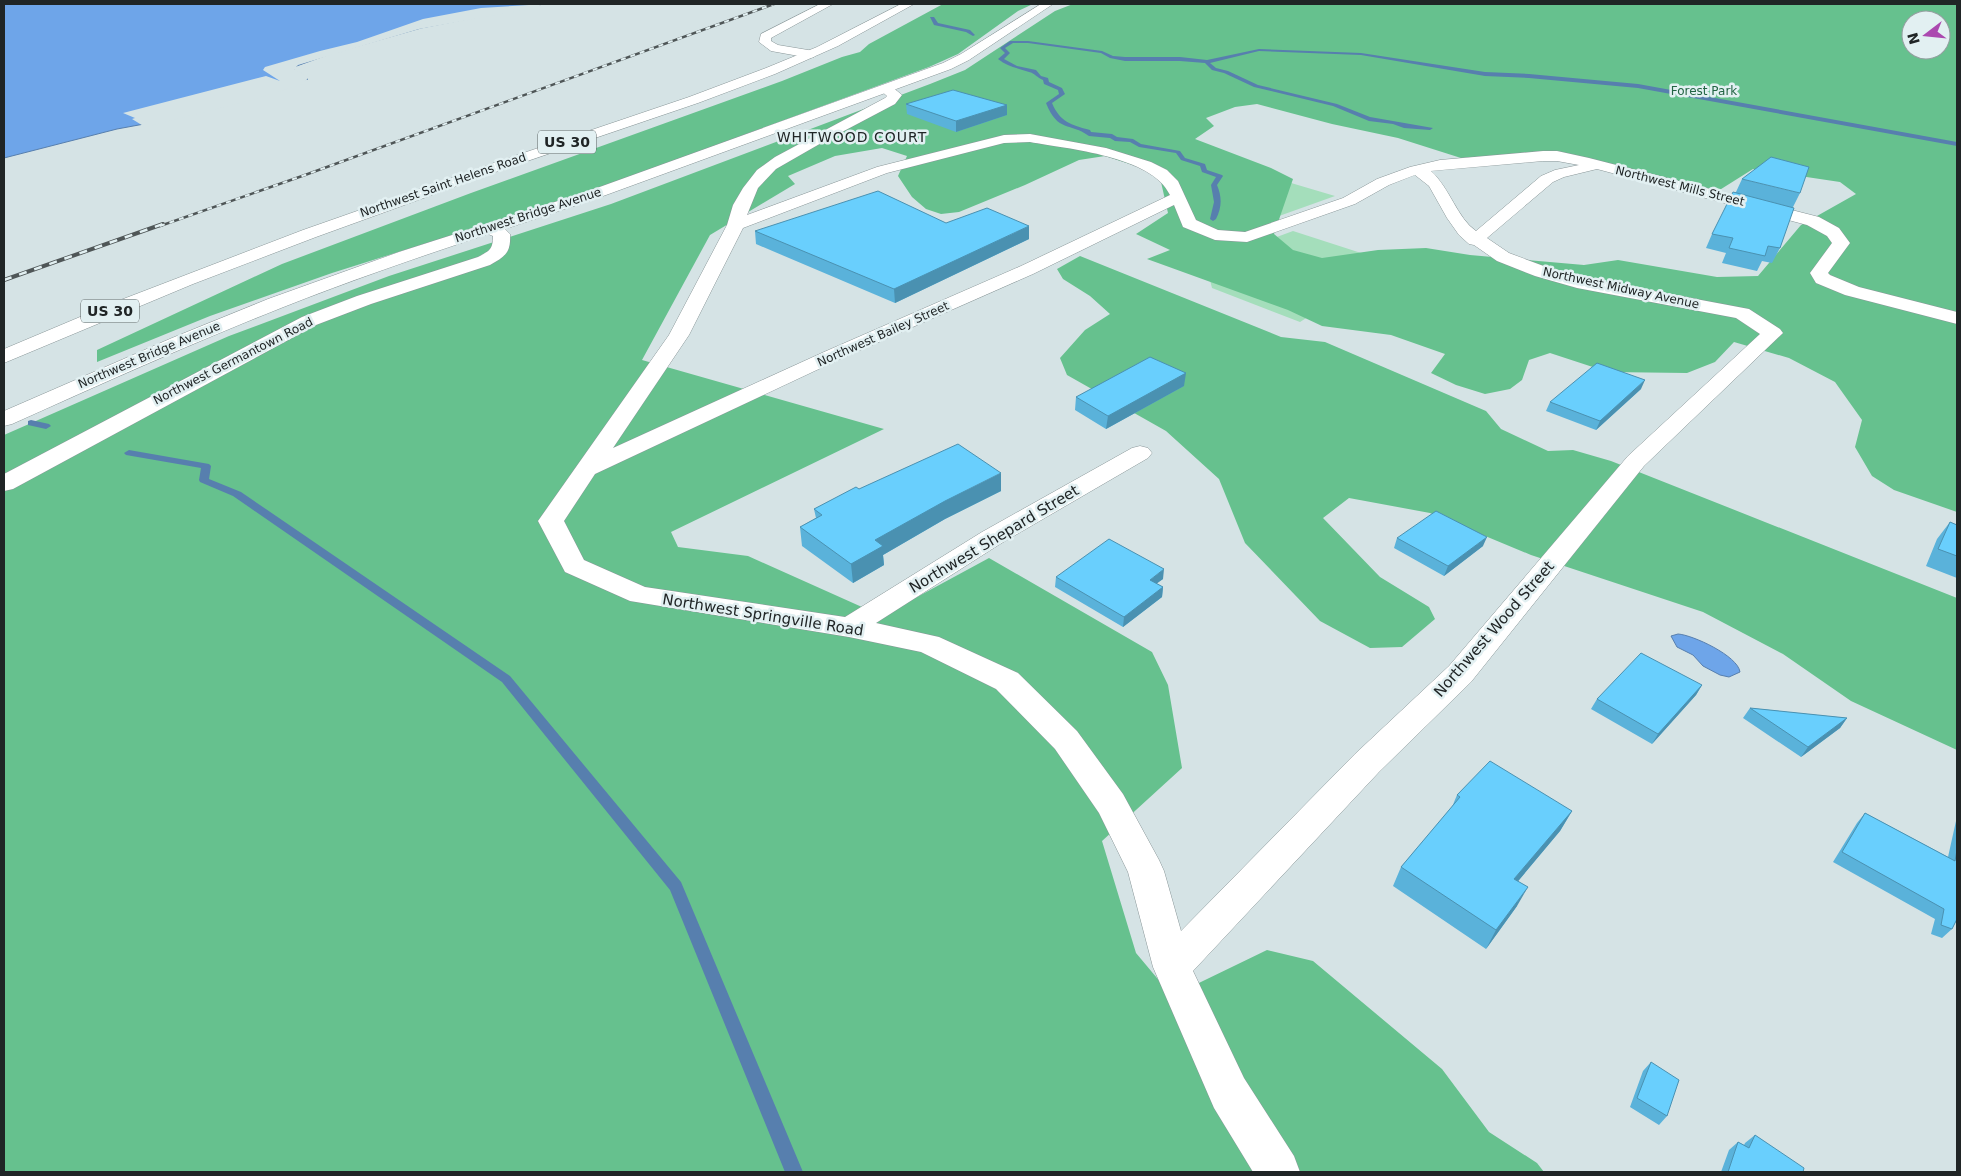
<svg xmlns="http://www.w3.org/2000/svg" width="1961" height="1176" font-family="'DejaVu Sans',sans-serif">
<rect width="100%" height="100%" fill="#d5e3e5"/>
<!-- green -->
<path fill="#a4debb" d="M1261,174L1335,196L1243,229Z
M1293,231L1392,263L1300,322L1212,288L1209,276L1255,245Z"/>
<!-- forest -->
<path fill="#66c18e" fill-rule="evenodd" d="M943,4H1033L1018,11L958,54L929,67L585,193L332,273L210,316L97,362V350L282,264L471,193L782,81L842,57L860,52L869,44Z
M1073,4H1957V512L1894,490L1872,476L1855,447L1862,420L1835,382L1789,358L1734,342L1715,362L1687,373L1608,372L1550,353L1529,360L1522,380L1510,389L1485,394L1456,385L1431,373L1445,354L1391,335L1322,326L1288,310L1147,259L1170,250L1136,234L1168,213L1161,182L1145,169L1105,156L1079,160L1025,185L959,212L941,214L926,209L912,197L898,176L907,156L882,148L835,156L788,176L795,184L710,235L642,360L884,429L671,532L678,547L748,556L882,616L989,558L1152,652L1168,685L1182,768L1102,841L1136,953L1172,996L1267,950L1313,961L1442,1069L1489,1132L1537,1163L1544,1172H4V435L229,336L389,276L611,204L930,84L965,70L1055,11ZM1911,20H1941V50H1911ZM1257,104L1332,124L1398,138L1461,158L1538,153L1718,191L1753,169L1840,182L1856,194L1801,225L1758,276L1717,277L1618,260L1584,265L1470,255L1426,248L1378,250L1322,258L1293,250L1274,234L1293,179L1271,168L1195,139L1214,126L1206,118L1235,107Z
M1080,256L1281,337L1325,342L1486,411L1501,429L1548,451L1573,450L1611,461L1957,598V750L1851,701L1783,654L1703,612L1531,555L1430,513L1349,498L1323,518L1380,577L1429,607L1435,619L1402,647L1370,648L1320,621L1245,543L1219,479L1166,431L1067,375L1060,358L1085,330L1110,314L1090,296L1063,279L1057,269Z"/>
<!-- water -->
<path fill="#6ea5e9" stroke="#577fae" d="M4,4H544L421,28L330,54L291,68L308,79L155,122L117,129L4,158Z
M1678,634C1693,635 1738,656 1740,672L1729,677L1720,675L1703,666L1693,655L1677,647L1671,636Z"/>
<!-- pier -->
<path fill="#d5e3e5" d="M545,4L530,9L419,29L298,65L294,69L309,77L303,84L248,101L145,127L132,119L135,118L123,113L266,76L280,81L263,70L265,67L320,51L357,42L423,19L481,8Z"/>
<g fill="none" stroke-linecap="round" stroke-linejoin="round">
<!-- stream -->
<path fill="#577fae" fill-rule="evenodd" d="M930,17H934L938,23L970,30L975,35L973,36L966,32L934,25Z
M1010,41H1028L1102,51L1113,56L1125,57H1180L1207,60L1259,49L1361,53L1485,72L1529,74L1638,84L1957,142V146L1638,88L1529,78L1485,76L1361,55L1259,51L1210,63L1216,68L1228,71L1258,85L1337,104L1370,117L1433,128L1430,130L1404,128L1393,124L1369,121L1333,106L1254,87L1224,73L1212,70L1205,63L1180,61H1125L1110,58L1101,53L1028,43H1013L1005,48L1010,53L1004,59L1017,66L1036,70L1041,76L1048,78L1049,82L1062,88L1065,94L1052,103C1060,122 1071,125 1090,130L1091,132L1112,134L1117,137L1133,139L1141,144L1180,151L1185,158L1205,164L1207,170L1222,175L1223,176L1217,185C1222,197 1222,207 1216,219L1213,221L1210,219L1214,202L1211,185L1216,177L1202,172L1200,166L1181,160L1176,153L1139,147L1130,142L1115,141L1110,138L1089,136C1070,122 1058,133 1046,103L1059,94L1058,90L1044,84L1043,80C1037,78 1035,73 1029,72C1018,68 1008,67 998,59L1005,53L1000,48Z
M31,420L49,424L51,426L46,429L28,425V421Z
M129,450L209,464L211,466L209,479L241,492L510,676L681,882L803,1172H785L670,890L502,682L233,496L200,482L199,480L201,468L126,455L124,453Z"/>
<!-- minor casing -->
<g stroke="#899698" stroke-width="1">
<path id="minor" d="M820,4H833L771,38V41L778,45L814,51L816,54L814,57L810,58L771,51L759,42L761,34Z
M886,85L891,86L902,95L895,104L823,142L776,169L758,188L747,215L877,167L1004,135L1030,134L1106,148L1151,162L1167,170L1178,181L1196,220L1218,230L1245,232L1343,198L1377,179L1410,167L1440,160L1543,151H1557L1589,158L1819,217L1839,228L1850,243L1828,273L1830,275L1859,287L1957,312V324L1845,295L1816,283L1810,273L1832,243L1827,236L1807,225L1597,169L1564,177L1553,182L1487,238L1509,253L1549,268L1579,277L1749,309L1780,329L1783,333L1644,466L1471,682L1379,772L1193,971L1244,1078L1294,1156L1300,1172H1253L1214,1108L1153,967L1128,872L1099,813L1055,749L996,689L921,652L849,637L630,601L565,572L538,521L669,335L727,225L733,205L743,188L757,170L775,157L885,98L887,96L879,89ZM1030,142C1068,149 1152,156 1170,195L1021,266L824,352L613,448L689,335L743,228L887,173L1004,143ZM1543,161H1557L1579,165L1555,170L1541,176L1476,231C1457,218 1450,188 1431,171ZM1415,175L1429,186L1447,218L1459,235L1469,244L1474,245L1497,261L1535,276L1577,288L1736,318L1760,334L1628,456L1449,666L1355,754L1181,931L1164,871L1159,860L1123,794L1077,731L1018,673L939,637L876,623L1000,544L1148,458L1152,453L1148,448L1140,446L1132,448L982,532L845,617L645,587L584,560L564,521L595,474L838,360L1033,274L1174,205L1183,227L1215,240L1247,242L1355,204L1389,185Z"/>
</g>
<!-- major casing -->
<g stroke="#899698" stroke-width="1">
<path id="major" d="M1041,4H1053L969,60L951,69L595,199L505,229L510,234C511,252 506,256 490,265L371,304L316,325L13,489L4,491V474L302,317L357,296L478,257C489,251 493,250 493,236L488,234C419,257 349,281 281,308C190,344 101,384 12,424L4,426V411L172,338L268,299L399,252L583,193L943,63L961,54Z"/>
</g>
<!-- highway casing -->
<g stroke="#899698" stroke-width="1">
<path id="highway" d="M901,4H914L838,46L775,74L698,103L501,170L316,237L193,284L4,363V349L118,301L303,230L491,164L689,97L766,68L817,47Z"/>
</g>
<!-- minor -->
<use href="#minor" fill="#fff" fill-rule="evenodd"/>
<!-- major -->
<use href="#major" fill="#fff" fill-rule="evenodd"/>
<!-- highway -->
<use href="#highway" fill="#fff" fill-rule="evenodd"/>
<!-- rail-far1 casing -->
<g stroke="#4f5657" stroke-width="2.5">
<path id="rail-far1" d="M160,226L305,175L774,4"/>
</g>
<!-- rail casing -->
<g stroke="#4f5657" stroke-width="4">
<path id="rail" d="M4,280L163,224"/>
</g>
<!-- rail-far1 -->
<use href="#rail-far1" stroke="#e2f0f2" stroke-width="2" stroke-dasharray="5" stroke-linecap="butt"/>
<!-- rail -->
<use href="#rail" stroke="#e2f0f2" stroke-width="2.5" stroke-dasharray="8" stroke-linecap="butt"/>
</g>
<!-- wall -->
<path fill="#5ab2da" d="M906,104L1007,105V115L956,132L907,114Z
M1742,179L1800,193L1793,207L1780,248L1772,263L1762,261L1757,271L1722,263L1726,253L1706,248L1712,234L1736,192Z
M946,223L1029,239L895,303L756,244L755,231Z
M1184,386L1106,429L1075,410L1076,397Z
M1641,389L1596,430L1546,411L1550,402Z
M859,489L1001,491L945,519L883,555L884,565L853,583L802,546L800,527L816,518L814,509Z
M1950,522L1957,525V578L1926,566L1937,539Z
M1397,538L1483,546L1444,576L1394,548Z
M1056,577L1163,579L1156,583L1163,587L1162,597L1123,627L1055,587Z
M1702,685L1696,695L1652,744L1591,709L1597,699Z
M1750,708L1847,718L1840,728L1801,757L1743,718Z
M1457,795L1572,811L1560,831L1518,881L1517,906L1486,949L1393,886L1401,867L1452,807Z
M1865,813L1948,857L1956,821L1957,820V919L1952,929L1942,938L1931,934L1935,919L1833,862L1857,823Z
M1651,1062L1667,1116L1659,1125L1630,1107L1643,1071Z
M1755,1135L1803,1172H1721L1729,1150L1738,1142L1744,1145L1745,1143Z"/>
<!-- shaded-wall -->
<path fill="#4a91b1" d="M1007,105V115L956,132V121Z
M1029,226V239L895,303L894,289Z
M1186,373L1184,386L1106,429L1108,416Z
M1645,380L1641,389L1596,430L1600,421Z
M1001,473V491L945,519L883,555L884,565L853,583L851,564L875,540L945,501Z
M1487,537L1483,546L1444,576L1448,566Z
M1164,569L1163,579L1148,590L1150,580Z
M1163,587L1162,597L1123,627L1124,617Z
M1702,685L1696,695L1652,744L1658,734Z
M1847,718L1840,728L1801,757L1808,747Z
M1572,811L1560,831L1504,898L1514,879Z
M1528,887L1517,906L1486,949L1496,930Z"/>
<!-- building -->
<path fill="#69cffd" stroke="#4a91b1" d="M953,90L1007,105L956,121L906,104Z
M1771,157L1809,167L1800,193L1742,179Z
M878,191L946,223L987,208L1029,226L894,289L755,231Z
M1733,192L1794,208L1780,248L1768,246L1765,256L1729,248L1733,238L1712,234Z
M1150,357L1186,373L1108,416L1076,397Z
M1597,363L1645,380L1600,421L1550,402Z
M958,444L1001,473L945,501L875,540L883,546L851,564L800,527L822,515L814,509L856,487L859,489Z
M1436,511L1487,537L1448,566L1397,538Z
M1950,522L1957,525V556L1938,549Z
M1109,539L1164,569L1150,580L1163,587L1124,617L1056,577Z
M1641,653L1702,685L1658,734L1597,699Z
M1750,708L1847,718L1808,747Z
M1490,761L1572,811L1514,879L1528,887L1496,930L1401,867L1460,797L1457,795Z
M1865,813L1955,861L1957,850V919L1952,929L1941,925L1944,909L1842,852Z
M1651,1062L1679,1080L1667,1116L1637,1098Z
M1755,1135L1804,1168L1803,1172H1728L1738,1142L1749,1148Z"/>
<g text-anchor="middle" stroke-width="5" stroke-linejoin="round" paint-order="stroke">
<!-- far-park labels -->
<g font-size="12" fill="#236544" stroke="#e2f0f2">
<text x="1704" y="95">Forest Park</text>
</g>
<!-- far-street labels -->
<g font-size="12" fill="#202526" stroke="#e2f0f2">
<text transform="translate(443 185) rotate(-19)" y="4">Northwest Saint Helens Road</text>
<text transform="translate(1680 186) rotate(14)" y="4">Northwest Mills Street</text>
<text transform="translate(528 215) rotate(-18)" y="4">Northwest Bridge Avenue</text>
<text transform="translate(1621 288) rotate(12)" y="4">Northwest Midway Avenue</text>
<text transform="translate(883 334) rotate(-24)" y="4">Northwest Bailey Street</text>
<text transform="translate(149 355) rotate(-23)" y="4">Northwest Bridge Avenue</text>
<text transform="translate(233 361) rotate(-27)" y="4">Northwest Germantown Road</text>
</g>
<!-- far-neighbourhood labels -->
<g font-size="14" letter-spacing="1" fill="#202526" stroke="#e2f0f2">
<text x="852" y="142">WHITWOOD COURT</text>
</g>
<!-- shield labels -->
<g fill="#e2f0f2" stroke="#5a6263" stroke-width="1">
<rect x="538" y="130.5" width="58" height="23" rx="4"/>
<rect x="81" y="299.5" width="58" height="23" rx="4"/>
</g>
<g font-size="14" font-weight="bold" fill="#202526">
<text x="567" y="147">US 30</text>
<text x="110" y="316">US 30</text>
</g>
<!-- street labels -->
<g font-size="15" fill="#202526" stroke="#e2f0f2">
<text transform="translate(994 539) rotate(-31)" y="5">Northwest Shepard Street</text>
<text transform="translate(763 615) rotate(9)" y="5">Northwest Springville Road</text>
<text transform="translate(1494 629) rotate(-49)" y="5">Northwest Wood Street</text>
</g>
</g>
<!-- border -->
<rect width="1961" height="1176" fill="none" stroke="#202526" stroke-width="10"/>
<!-- north arrow -->
<g transform="translate(1926 35) rotate(254)"><circle r="24" fill="#e2f0f2" stroke="#949fa0"/>
<path d="M0-4L9 19L0 12L-9 19Z" fill="#ab49b0"/>
<text y="-8" font-size="14" font-weight="bold" text-anchor="middle" fill="#202526">N</text>
</g>
</svg>
